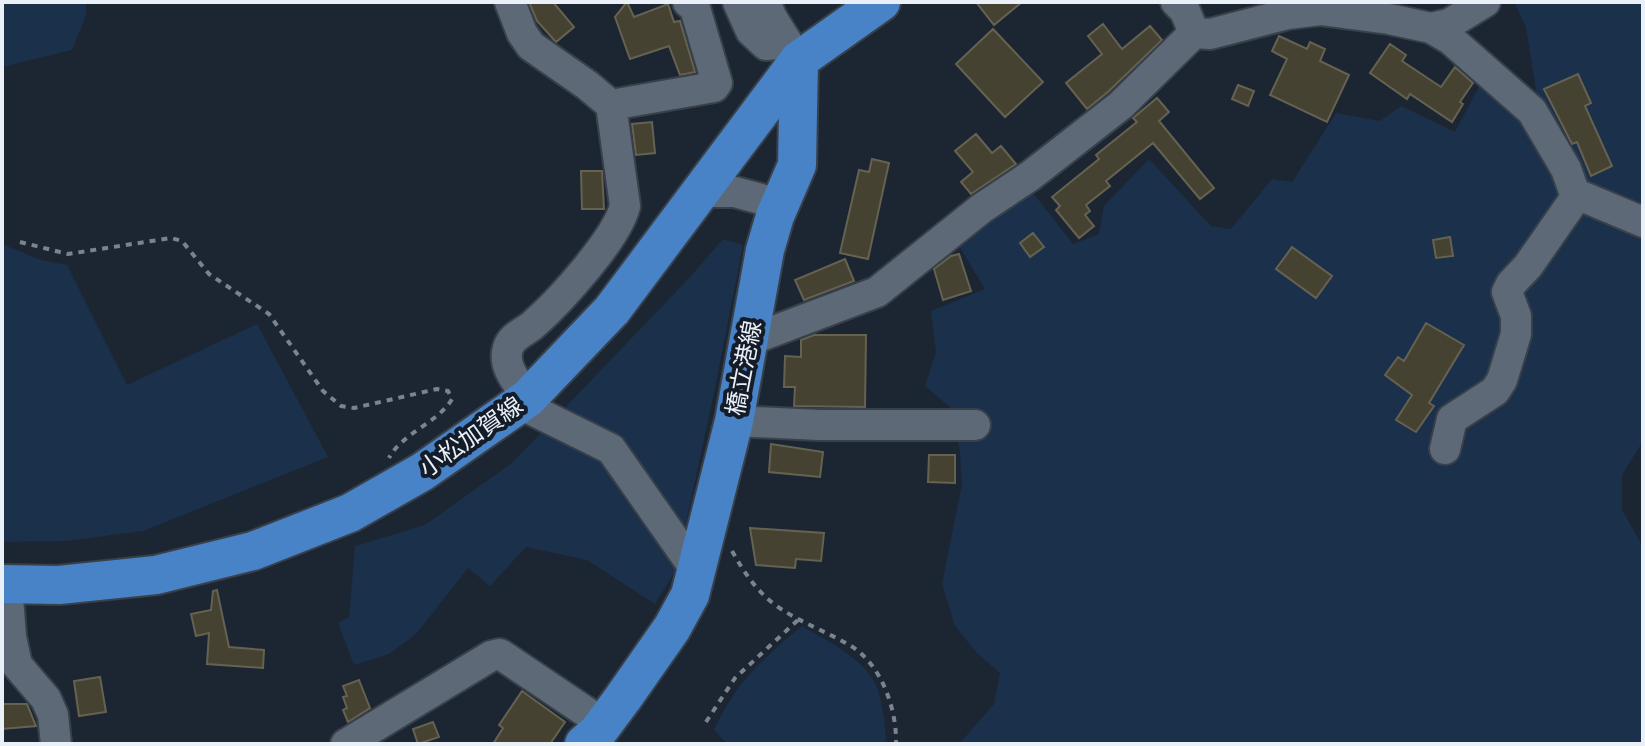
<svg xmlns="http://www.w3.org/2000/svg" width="1645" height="746" font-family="'Source Serif 4','Noto Sans JP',serif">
<rect width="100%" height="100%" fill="#1c2632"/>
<!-- green -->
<path fill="#1b304a" d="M2,2H86V15L72,50L2,67Z
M1514,2H1643V208L1582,181L1540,115L1526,27Z
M1480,85L1521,120L1579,206L1643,239V441L1622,475V510L1643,547V744H959L994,704L1000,673L977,653L955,626L942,584L962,484L960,451L951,408L925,386L936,352L931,311L985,289L955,239L1029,188L1073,244L1099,234L1104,206L1149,159L1211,226L1231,229L1272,179L1292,182L1336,113L1380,121L1401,106L1455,132Z
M723,239L743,245L716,383L676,570L655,604L587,560L526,547L490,586L468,568L416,634L389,654L354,665L338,623L349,617L355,546L425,525L512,463L691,276Z
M2,244L41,260L67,265L127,385L257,324L328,457L143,531L66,541L2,542Z
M802,626C825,640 862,657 875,683C882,697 886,728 886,744H727L714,730C737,681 761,660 802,626Z"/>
<!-- building -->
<path fill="#464232" stroke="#666251" stroke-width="2" d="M529,2H553L574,27L556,42L537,21Z
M627,2L634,17L668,4L674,22L680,21L695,72L680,75L669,46L630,59L615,17Z
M976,2H1022L994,25Z
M1103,24L1122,49L1150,26L1162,40L1109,91L1087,109L1066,83L1102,54L1088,36Z
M993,29L1043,82L1005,117L956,64Z
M1279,36L1307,49L1310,42L1325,49L1320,61L1349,75L1327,122L1270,95L1287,59L1272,51Z
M1390,44L1406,55L1402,61L1441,87L1455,67L1473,83L1460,102L1463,104L1452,122L1410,94L1407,99L1370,73Z
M1578,74L1591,103L1585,106L1612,166L1591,176L1577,142L1572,144L1544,89Z
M1238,85L1254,91L1248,106L1232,99Z
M1157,98L1169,112L1159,121L1214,188L1200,199L1153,143L1106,181L1110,186L1086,205L1090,211L1085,215L1094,226L1079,238L1056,210L1060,206L1052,197L1099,159L1096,155L1137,122L1133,118Z
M652,122L655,153L636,155L632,124Z
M976,134L992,153L1001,146L1016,164L971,194L961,182L973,172L955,151Z
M872,159L889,163L868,259L840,253L859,170L869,172Z
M581,171H602L604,209H582Z
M1033,233L1044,247L1030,257L1020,243Z
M1450,237L1453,256L1436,258L1433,240Z
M1292,247L1332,276L1316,298L1276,269Z
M959,254L971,291L943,300L934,269L951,256Z
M845,259L854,281L804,300L795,280Z
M1426,323L1464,345L1429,403L1434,406L1416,432L1396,420L1412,395L1385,375L1398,357L1404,361Z
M814,335H866L865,407L794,406L795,387H784L785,356L801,357V340Z
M771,444L823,452L820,477L769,472Z
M929,455H955V483L928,482Z
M750,528L824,533L821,561L796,559L795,568L756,565Z
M217,590L229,647L264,650L263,668L207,664L209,633L196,636L191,614L211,610L213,591Z
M100,677L106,712L79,716L74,681Z
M359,680L370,708L348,722L343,710L347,708L343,697L347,696L343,686Z
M522,691L565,722L550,744H493L503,728L499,725Z
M2,704H27L36,726L2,729Z
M433,722L439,737L418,744L413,729Z"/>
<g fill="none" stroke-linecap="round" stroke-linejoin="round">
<!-- minor casing -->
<g stroke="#38404a" stroke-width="34">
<path id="minor" d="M510,2L522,33L531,46L587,85L611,105L625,206C617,238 561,300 535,323C526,332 512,335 508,348C502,367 518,383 528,398
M738,2L751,31L766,45L787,43
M765,2L772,18L795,55
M1176,2L1185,11L1194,33
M1431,28L1449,24L1485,2
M1194,33L1210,34L1288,14L1320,10L1389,19L1431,28L1450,39L1532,111L1566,169L1576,197L1528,266L1511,284L1507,292L1516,316V334L1502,380L1495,391L1452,419L1445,449
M611,105L714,87L717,83L695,8L688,2
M701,192H735L768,201L775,216
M1574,193L1643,222
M750,340L877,292L982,208L1030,176L1121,105L1194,33
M520,404L611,449L697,572
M734,421L819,425H975
M7,584L11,637L17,665L46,699L53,715L56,744
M346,744L491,656L500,654L604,724"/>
</g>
<!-- major casing -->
<g stroke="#38404a" stroke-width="42">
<path id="major" d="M2,584L59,585L156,575L253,551L350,513L422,472L528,398L612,310L799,60L881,2
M584,744L597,733L623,698L672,628L690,595L734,421L765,250L775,216L797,165L799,60"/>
</g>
<!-- path -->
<path stroke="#7b848e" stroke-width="4" stroke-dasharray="6 6" stroke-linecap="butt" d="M20,242L68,254L171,238L182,241L209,274L269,314L323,391L341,406L354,408L437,389L448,391L452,399C438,423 402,433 389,458
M732,551C744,572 755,589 774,604C798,622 826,631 851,646C882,665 897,710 896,744
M706,722L735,678L799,619"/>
<!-- minor -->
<use href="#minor" stroke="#5e6978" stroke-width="30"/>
<!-- major -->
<use href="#major" stroke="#4882c7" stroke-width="38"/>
</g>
<g text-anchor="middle" stroke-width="8" stroke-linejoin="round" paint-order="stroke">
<!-- street labels -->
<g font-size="24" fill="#e9f0f8" stroke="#131c28">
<text transform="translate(744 368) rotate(-79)" y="8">橋立港線</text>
<text transform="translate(471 437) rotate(-35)" y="8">小松加賀線</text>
</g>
</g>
<!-- border -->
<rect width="1645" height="746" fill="none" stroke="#e9f0f8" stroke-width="8"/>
</svg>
